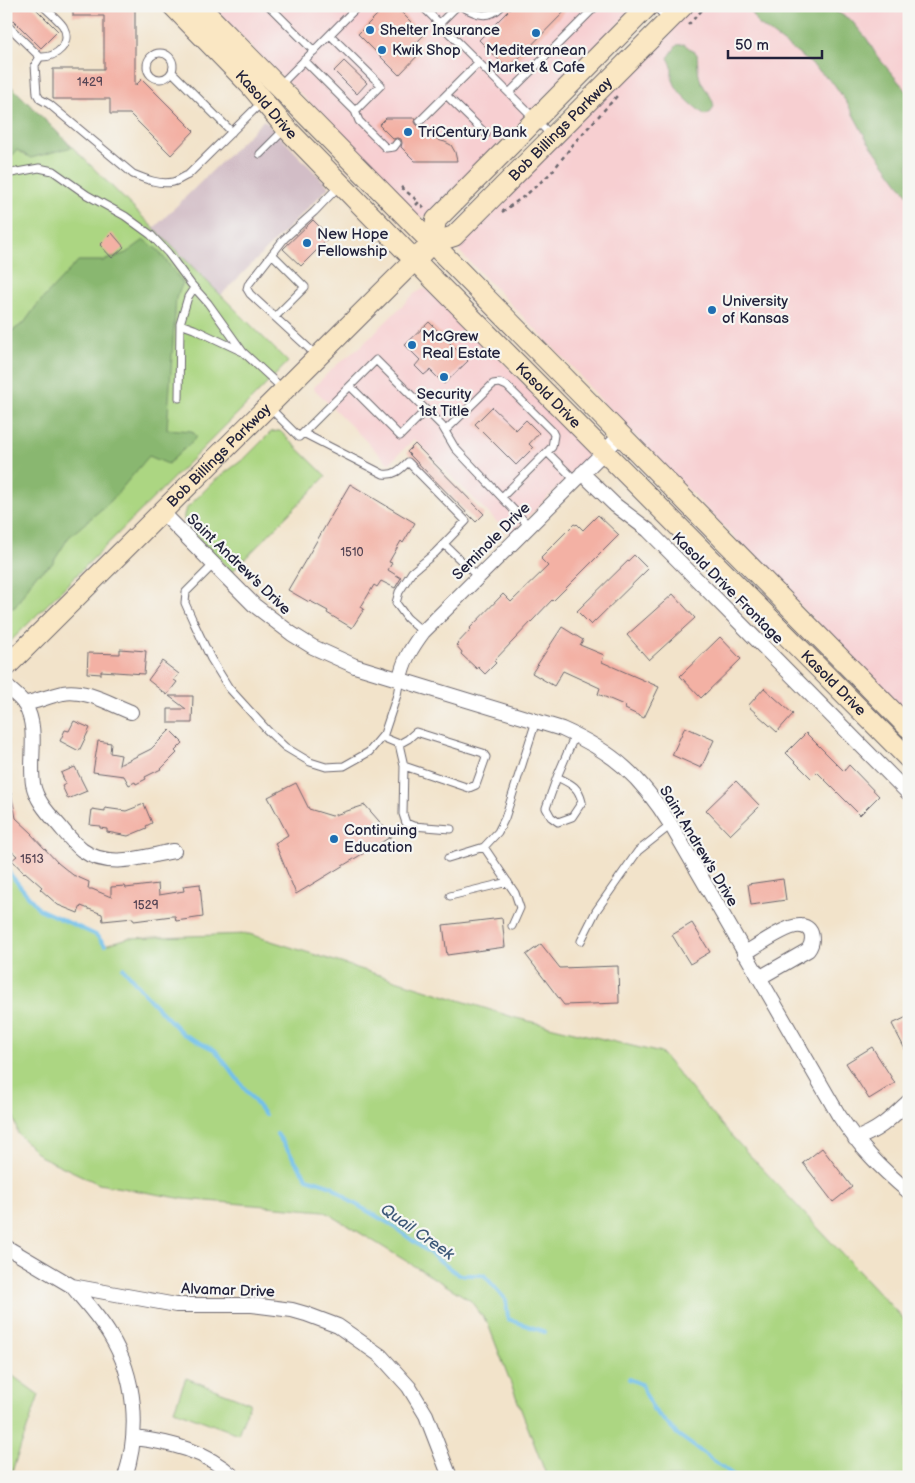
<svg xmlns="http://www.w3.org/2000/svg" width="915" height="1483" font-family="'Balsamiq Sans',sans-serif">
<rect width="100%" height="100%" fill="#f6f6f2"/>
<filter id="ink" filterUnits="userSpaceOnUse"><feTurbulence type="fractalNoise" baseFrequency=".02" numOctaves="2"/><feDisplacementMap in="SourceGraphic" scale="10" xChannelSelector="R" yChannelSelector="G"/><feConvolveMatrix kernelMatrix="1 2 1 2 8 2 1 2 1" color-interpolation-filters="sRGB"/></filter>
<filter id="wash" filterUnits="userSpaceOnUse"><feTurbulence type="fractalNoise" baseFrequency=".0096" numOctaves="4" result="noise"/><feDisplacementMap in="SourceGraphic" scale="20" xChannelSelector="R" yChannelSelector="G"/><feGaussianBlur stdDeviation="1.12" result="paint"/><feColorMatrix in="noise" values="0 0 0 0 0 0 0 0 0 0 0 0 0 0 0 0 0 1.4 0 .05"/><feComposite in="paint" operator="in"/></filter>
<g filter="url(#wash)">
<rect width="100%" height="100%" fill="#f2e3ca"/>
<!-- built -->
<path fill="#f7cfd1" d="M212,6H636L429,215L418,218L406,208L396,192L301,94L269,65Z
M693,6H909V717L597,396L572,367L460,252L457,247L458,243Z
M423,289L432,290L587,448L588,454L584,461L510,535L414,439L389,464L313,388L335,366L360,347L414,294Z"/>
<!-- industrial -->
<path fill="#d2bdc6" d="M264,120L329,187L221,295L154,228Z"/>
<!-- green -->
<path fill="#acd682" stroke="#677c5e" d="M6,81L288,362L253,398L6,646Z
M278,431H280L326,476L232,572L187,527C183,520 183,516 186,509L214,481L245,458L271,432Z
M6,869L39,909L96,935L105,945L128,938L249,934L516,1018L661,1053L726,1130L909,1325V1477H547L488,1324L470,1300L324,1211L184,1199L99,1184L40,1156L18,1134L6,1087Z
M6,1371L39,1395L10,1477H6Z
M186,1378L250,1403L238,1434L174,1410Z"/>
<!-- forest -->
<path fill="#89b770" stroke="#566c56" d="M749,6H834L835,11L851,20L867,39L877,56L909,94V197L867,140L847,103L834,84L809,62L757,23Z
M684,44L697,54C698,63 697,75 702,83C707,93 711,94 714,106L711,112L705,115C693,105 678,95 673,80C670,70 675,69 668,58L677,45Z
M6,81L72,147L31,158L17,150L6,163Z
M144,240L158,250L183,283L176,298L167,429L192,431L197,437L168,464L149,456L111,501L69,537L52,564L35,576L15,607L6,610V335L24,323L37,305L78,261H103L126,253Z"/>
<g fill="none" stroke-linecap="round" stroke-linejoin="round">
<!-- stream -->
<path stroke="#71c0eb" stroke-width="4" d="M6,869L39,909L96,935L105,945
M123,968L150,1000L183,1034L215,1050L265,1115
M277,1134L307,1178L332,1186L350,1201L390,1224L459,1275H484L506,1300L508,1319L545,1332
M629,1379L641,1384L653,1409L677,1434L736,1477"/>
</g>
<g id="blocks">
<!-- building -->
<path fill="#f3b1a4" d="M6,6H33L58,31L41,48L6,13Z
M73,6H121V9H135V86L142,79L194,131L171,155L130,114H110V99H53V69H104V16H73Z
M386,6H395L424,35L416,43L423,50L399,75L358,34Z
M513,6H570L508,69L479,40Z
M344,61L367,83L357,94L334,71Z
M386,118H416L415,122L417,125L421,126L424,125L438,140L445,142L451,145L455,152L457,161H415L401,147L402,143L401,139L397,138L393,139L379,125Z
M313,220L330,237L301,266L283,249Z
M112,233L124,247L112,258L100,245Z
M429,322L468,361L444,384L430,370L424,375L415,366L420,360L405,345Z
M492,407L516,430L526,420L539,433L529,444L533,448L516,465L475,424Z
M415,444L484,514L476,522L407,452Z
M350,484L415,523L403,543L401,541L389,562L392,563L388,570L401,578L395,588L381,581L377,587L374,585L361,607L364,609L352,628L327,613L328,611L310,601L309,602L288,590Z
M598,515L619,535L553,601L552,600L494,661L496,663L485,674L478,667L477,669L461,654L462,652L456,645L471,629L470,628L503,594L511,602L548,566L541,559L542,558L541,557L574,524L576,525L577,524L583,530Z
M634,555L648,569L591,625L577,611Z
M673,594L695,618L649,660L627,635Z
M562,627L583,640L580,645L604,655L602,662L659,687L644,718L625,709L626,706L598,694L600,688L563,671L554,686L532,673Z
M720,637L741,659L701,698L680,676Z
M120,649L146,651L144,674L101,671V674L87,673L88,653L120,654Z
M162,661L179,674L174,680L177,682L167,695L148,680Z
M764,688L793,714L777,732L748,706Z
M169,696H193L192,723H168V709H186Z
M74,721L90,728L79,751L60,741L65,730L69,731Z
M685,727L714,740L701,768L672,755Z
M170,730L183,743L175,751L177,753L161,769L145,777L146,779L136,784L135,782L129,785L124,776L93,772L98,741L111,743L110,753L121,755L119,765L151,749Z
M806,733L844,771L849,765L879,796L860,815L817,772L811,778L786,753Z
M75,767L87,791L68,799L62,786L66,784L61,773Z
M736,781L760,806L730,835L706,810Z
M296,783L309,809L332,816L365,805L392,836L296,894L275,843L288,835L268,797Z
M11,793L16,818L32,833L31,834L58,863L73,875L89,882L88,889H92L111,897V887L125,886L126,888L158,884L159,895L184,891L183,886L200,884L203,917L176,921L175,916H172L134,921L133,918L103,921L102,914L81,906L78,913L58,905L40,889L42,887L25,872L24,873L12,860L17,856L6,846V794Z
M144,804L152,823L146,826L147,828L128,836L107,832V829L100,828V826L90,825L92,809L105,811V808L126,811Z
M783,879L786,900L751,905L748,884Z
M502,918L505,947L447,955L443,925Z
M692,923L710,952L690,964L672,935Z
M541,944L560,968L618,966L619,1003L564,1005L526,955Z
M909,1016V1057L892,1024Z
M872,1047L895,1083L869,1099L846,1063Z
M822,1148L852,1187L833,1202L803,1163Z"/>
</g>
</g>
<g filter="url(#ink)">
<use href="#blocks" fill-opacity="0" stroke="#6b666d" stroke-width="1"/>
<g fill="none" stroke-linecap="round" stroke-linejoin="round">
<!-- service casing -->
<g stroke="#6b666d" stroke-width="9">
<path id="service" d="M269,6L314,51
M422,6L551,135
M461,6C477,15 488,20 502,6
M6,24L40,57C56,58 73,44 63,26C58,19 49,12 43,6
M439,24L457,6
M147 66a13 13 0 1 1 26 0a13 13 0 1 1-26 0Z
M40,57L35,65L37,94L40,99L49,104L133,174C145,179 160,185 173,182C178,181 183,177 188,175L262,102
M304,60L355,111L381,85L330,35
M478,63L446,95L486,134
M172,72L232,132
M279,86L358,6
M509,93L596,6
M355,111L359,121L386,148L394,147L397,143
M420,121L446,95
M260,154L285,129
M6,174L39,168L53,171L87,195L125,216L151,235L168,253L191,284L208,303L243,352
M272,254L305,287L275,317
M180,324L188,297L194,288
M316,355L250,294L247,289L248,285L284,239L314,212L339,186
M350,386L400,436L426,410
M179,398L180,324L194,329L243,352L283,389
M270,408L299,437L376,360L442,426L455,448L529,526
M445,431L493,384L500,383L507,386L552,431L554,435L552,447L502,497
M303,433L383,474C394,476 400,470 408,462L466,521L435,553L412,572L399,592L396,603L407,618L423,632
M547,452L575,480
M444,544L478,577
M214,564L186,592L185,603L193,621L211,659L229,688L267,730L285,747L310,762L326,767L344,766L369,752L384,734L397,695L400,679
M382,737L399,744L408,739L416,732L483,753L486,757L476,785L469,788L404,766L399,744
M404,766L403,814L406,823L413,826L451,829
M557,777C571,784 578,786 582,802L572,817L558,822L551,817L546,808L557,777L575,735
M484,847L515,893L520,908L512,926
M448,858L484,847L498,832L505,818L536,721
M450,896L508,882
M581,941L596,911L638,851L671,825"/>
</g>
<!-- minor casing -->
<g stroke="#6b666d" stroke-width="16">
<path id="minor" d="M660,6L671,18
M582,473L615,505L648,530L909,794
M162,512L254,605L292,634L313,647L355,666L562,729C614,752 641,777 671,825L838,1114C860,1147 879,1167 909,1192
M400,679C403,661 412,647 423,632L620,436
M6,686C12,692 21,698 25,705C39,729 29,758 33,784C36,799 46,811 56,822C65,832 72,842 82,850C109,870 145,856 174,851
M24,704C37,701 50,696 63,693C86,689 110,704 131,712
M744,954C757,946 788,924 801,926C814,927 814,942 808,950L759,978
M855,1139C880,1130 890,1119 909,1101
M6,1247L72,1286L176,1305H252L292,1310L306,1314L338,1326L381,1356L409,1387L426,1415L450,1477
M72,1286C85,1302 100,1318 110,1335C136,1377 140,1431 125,1477
M134,1438C170,1442 206,1451 234,1477"/>
</g>
<!-- secondary casing -->
<g stroke="#6b666d" stroke-width="22">
<g id="secondary">
<path id="s1" d="M173,6L249,84L286,128L433,279L909,759"/>
<path d="M199,6L909,728"/>
<path d="M432,243L436,220L648,6"/>
<path id="s2" d="M6,667L432,243L454,236L683,6"/>
</g>
</g>
<!-- path -->
<path stroke="#6b666d" stroke-width="2.5" stroke-dasharray="4 4" stroke-linecap="butt" d="M688,25L706,6
M401,187L419,202
M416,205L419,202L426,210
M502,212L527,194L551,173L575,142L617,96"/>
<!-- service -->
<use href="#service" stroke="#fff" stroke-width="7"/>
<!-- minor -->
<use href="#minor" stroke="#fff" stroke-width="14"/>
<!-- secondary -->
<use href="#secondary" stroke="#fae7c3" stroke-width="20"/>
</g>
</g>
<!-- markers -->
<g fill="#1f6fb2" stroke="#f6f6f2" stroke-width="2">
<circle cx="370" cy="30" r="5"/>
<circle cx="536" cy="33" r="5"/>
<circle cx="382" cy="50" r="5"/>
<circle cx="408" cy="132" r="5"/>
<circle cx="307" cy="243" r="5"/>
<circle cx="712" cy="310" r="5"/>
<circle cx="412" cy="345" r="5"/>
<circle cx="444" cy="377" r="5"/>
<circle cx="334" cy="839" r="5"/>
</g>
<g text-anchor="middle" stroke-width="4.5" stroke-linejoin="round" paint-order="stroke">
<!-- number labels -->
<g font-size="12" fill="#564655">
<text x="90" y="86">1429</text>
<text x="352" y="556">1510</text>
<text x="32" y="863">1513</text>
<text x="146" y="909">1529</text>
</g>
<!-- poi labels -->
<g font-size="15" fill="#22223b" stroke="#f6f6f2" text-anchor="start">
<text x="380" y="35">Shelter Insurance</text>
<text x="392" y="55">Kwik Shop</text>
<text x="536" y="55" text-anchor="middle">Mediterranean<tspan x="536" dy="17">Market &amp; Cafe</tspan></text>
<text x="418" y="137">TriCentury Bank</text>
<text x="317" y="239">New Hope<tspan x="317" dy="17">Fellowship</tspan></text>
<text x="722" y="306">University<tspan x="722" dy="17">of Kansas</tspan></text>
<text x="422" y="341">McGrew<tspan x="422" dy="17">Real Estate</tspan></text>
<text x="444" y="399" text-anchor="middle">Security<tspan x="444" dy="17">1st Title</tspan></text>
<text x="344" y="835">Continuing<tspan x="344" dy="17">Education</tspan></text>
</g>
<!-- street labels -->
<g font-size="15" fill="#22223b" stroke="#f6f6f2">
<text dy="5" stroke="none"><textPath href="#s1" startOffset="136">Kasold Drive</textPath></text>
<text dy="5" stroke="none"><textPath href="#s2" startOffset="775">Bob Billings Parkway</textPath></text>
<text dy="5" stroke="none"><textPath href="#s1" startOffset="541">Kasold Drive</textPath></text>
<text dy="5" stroke="none"><textPath href="#s2" startOffset="300">Bob Billings Parkway</textPath></text>
<text transform="translate(491 541) rotate(-45)" y="5">Seminole Drive</text>
<text transform="translate(239 564) rotate(44)" y="5">Saint Andrew's Drive</text>
<text transform="translate(728 588) rotate(45)" y="5">Kasold Drive Frontage</text>
<text dy="5" stroke="none"><textPath href="#s1" startOffset="946">Kasold Drive</textPath></text>
<text transform="translate(699 846) rotate(59)" y="5">Saint Andrew's Drive</text>
<text transform="translate(228 1290) rotate(2)" y="5">Alvamar Drive</text>
</g>
<!-- water labels -->
<g font-size="16" font-style="italic" fill="#3e5979" stroke="#f6f6f2">
<text transform="translate(418 1231) rotate(35)" y="6">Quail Creek</text>
</g>
</g>
<!-- margin -->
<rect width="915" height="1483" fill="none" stroke="#f6f6f2" stroke-width="25"/>
<!-- scale -->
<path d="M728 50v8h94v-8" fill="none" stroke="#22223b" stroke-width="2.5"/>
<text x="735" y="50" font-size="15" fill="#22223b" stroke="#f6f6f2" stroke-width="4" paint-order="stroke">50 m</text>
</svg>
